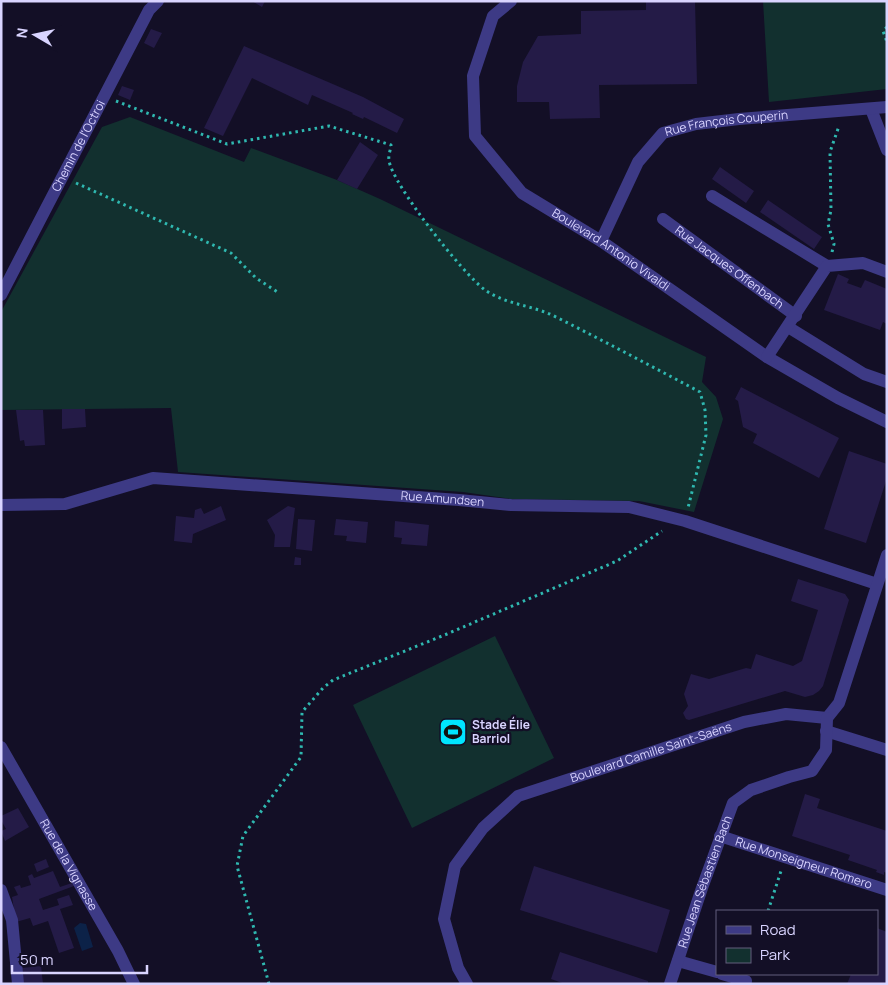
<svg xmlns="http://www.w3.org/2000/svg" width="888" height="985" font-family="Manrope,sans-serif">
<rect width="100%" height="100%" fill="#130f26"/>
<!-- green -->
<path fill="#12302f" d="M763,1H887V89L769,102Z
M130,117L244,162L251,148L337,180L380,199L706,357L702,382L716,397L723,419L694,512L639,501L511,499L463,492L178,472L171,408L1,410V312L102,127Z
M495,636L554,758L412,828L353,705Z"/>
<!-- water -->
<path fill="#0c2248" d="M80,923L86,924L93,947L82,951L74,928Z"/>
<!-- building -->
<path fill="#241b47" d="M252,1H265L262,7Z
M646,1H695L697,84L599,85L600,118L550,119L549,102H517V86L523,62L538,36L581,34V11L646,10Z
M151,29L162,33L154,48L144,43Z
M244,46L363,97L404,119L397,133L364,117L363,119L352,114L353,113L312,95L308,105L252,78L223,136L204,128Z
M122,86L134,90L130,100L118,95Z
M360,142L378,155L357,189L337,180Z
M720,167L754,191L746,203L712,179Z
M768,200L822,237L814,249L760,212Z
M838,274L849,279L847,283L861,288L865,280L887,289V324L883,322L880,330L824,310Z
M741,387L839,438L819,478L753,443L757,434L743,427L738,401L735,399Z
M62,409H85L86,427L62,429Z
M16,410H43L45,445L28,446H25L24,440L20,441Z
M849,451L887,464V478L866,543L824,529Z
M221,506L226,520L193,534L192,543L174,541L176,516L194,518L195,510L201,508L204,514Z
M288,506L295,508L290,547H274L275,535L267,520Z
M298,519L315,520L312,551L296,549Z
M336,519L368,522L366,543L346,541L347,536L334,535Z
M395,521L429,525L427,546L401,544L402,538L394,537Z
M295,557L301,558V565H294Z
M798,579L845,594L849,600L823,686L819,691L813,695L805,697L785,691L689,720L686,719L683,713L688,706L684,694L691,674L709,679L746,668L751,669L756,654L793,666L802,661L818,610L791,601Z
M805,794L820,799L817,808L887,831V873L884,872V875L876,872L877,870L848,860L850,855L792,836Z
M18,808L29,827L5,841L1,831L6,829L1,820V816Z
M46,859L49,867L37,872L34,864Z
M534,866L670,910L657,953L520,910Z
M53,871L60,887L72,883L74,886L39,899L43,910L59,905L57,899L69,895L73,905L60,909L74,948L59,953L48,921L33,926L30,918L16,922L12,897L18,895L14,887L20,885L21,888L31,885L28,876L32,874L34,878Z
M877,928L887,932V984H847L851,974H877Z
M560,952L648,981V984H565L551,979Z
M41,966L43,984H23L22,968Z"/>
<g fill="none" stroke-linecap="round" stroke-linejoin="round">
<!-- path -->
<path stroke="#2fb8b0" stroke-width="3" stroke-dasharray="2.5 4" stroke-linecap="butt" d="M887,27L883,31L887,42
M116,101L227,144L329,126L391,145C391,149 388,155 389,160C391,183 464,275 485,290C505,304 530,305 552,315C602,340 651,366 700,392L705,410L706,435L688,508
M76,183L231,253L256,278L279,293
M832,252L834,244L828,224L831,210L830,152L839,126
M768,911L781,871
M269,984L237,866L243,836L301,757L302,712L323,688L333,680L447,634L617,561L662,531"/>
<!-- minor -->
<g stroke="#3d3a85" stroke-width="12">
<path id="s1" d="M511,1L493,16L473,76L475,136L522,193L601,241L767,357L838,398L887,422"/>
<path d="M871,109L887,150"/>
<path d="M712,196L827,266"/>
<path id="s2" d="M663,219L796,316"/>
<path id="s3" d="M601,241L638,162L663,133L696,124L739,119L887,107"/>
<path id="s4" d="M1,295L149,10L158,1"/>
<path d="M788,327L864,374L887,382"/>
<path d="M767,357L827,266L863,263L887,272"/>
<path id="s5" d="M1,505L65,504L153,478L459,500L511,505L629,507L685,521L877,584"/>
<path d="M826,731L887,750"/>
<path id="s6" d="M1,747L118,951L134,984"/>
<path id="s7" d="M720,836L887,890"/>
<path d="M1,890L12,920L18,984"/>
<path d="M678,961L717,972"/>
<path d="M722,974L746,981"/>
<path id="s8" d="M467,984L458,968L444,919L455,866L483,828L518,796L744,722L786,714L827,718L839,703L887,555"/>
<path id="s9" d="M670,984L702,888L733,803L751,790L789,777L812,771L826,750L827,718"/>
</g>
</g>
<!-- icons -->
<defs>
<g id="stadium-square" transform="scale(1.4375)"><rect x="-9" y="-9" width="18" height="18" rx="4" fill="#00e5ff" stroke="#130f26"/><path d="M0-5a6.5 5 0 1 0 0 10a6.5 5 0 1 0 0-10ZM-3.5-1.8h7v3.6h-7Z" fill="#111"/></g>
</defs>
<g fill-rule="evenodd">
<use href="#stadium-square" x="453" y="732"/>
</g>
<g text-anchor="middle" stroke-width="4.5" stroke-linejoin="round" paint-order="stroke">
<!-- street labels -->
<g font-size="12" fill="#d9d4ff" stroke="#130f26">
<text dy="4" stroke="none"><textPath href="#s3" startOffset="190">Rue François Couperin</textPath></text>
<text dy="4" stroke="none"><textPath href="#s4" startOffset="168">Chemin de l'Octroi</textPath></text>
<text dy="4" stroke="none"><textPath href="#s1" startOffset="326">Boulevard Antonio Vivaldi</textPath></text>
<text dy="4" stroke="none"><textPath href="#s2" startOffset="82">Rue Jacques Offenbach</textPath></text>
<text dy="4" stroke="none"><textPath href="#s5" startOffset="446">Rue Amundsen</textPath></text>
<text dy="4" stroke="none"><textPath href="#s8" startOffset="358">Boulevard Camille Saint-Saëns</textPath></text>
<text dy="4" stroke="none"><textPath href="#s7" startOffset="88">Rue Monseigneur Romero</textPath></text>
<text dy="4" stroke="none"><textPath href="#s6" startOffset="136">Rue de la Vignasse</textPath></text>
<text dy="4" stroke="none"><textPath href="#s9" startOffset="108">Rue Jean Sébastien Bach</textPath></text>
</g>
<!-- poi labels -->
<g font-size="12" font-weight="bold" fill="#d9d4ff" stroke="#130f26" text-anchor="start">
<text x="472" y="729">Stade Élie<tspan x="472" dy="14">Barriol</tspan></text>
</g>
</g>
<!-- border -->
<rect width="888" height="985" fill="none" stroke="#d9d4ff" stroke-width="5"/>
<!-- legend -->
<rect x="716" y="910" width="162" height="65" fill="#130f26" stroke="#625e7d"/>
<rect x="726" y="926" width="25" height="8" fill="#3d3a85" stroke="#625e7d"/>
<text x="760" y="935" font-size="15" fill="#d9d4ff">Road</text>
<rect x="726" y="948" width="25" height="15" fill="#12302f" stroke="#625e7d"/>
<text x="760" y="960" font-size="15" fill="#d9d4ff">Park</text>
<!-- north arrow -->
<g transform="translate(35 35) rotate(279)" stroke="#130f26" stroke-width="4" paint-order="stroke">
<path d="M0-4L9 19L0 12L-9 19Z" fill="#d9d4ff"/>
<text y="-8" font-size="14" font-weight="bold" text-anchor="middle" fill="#d9d4ff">N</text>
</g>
<!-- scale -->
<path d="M12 965v8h135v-8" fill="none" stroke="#d9d4ff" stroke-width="2.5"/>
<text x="20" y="965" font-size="15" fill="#d9d4ff" stroke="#130f26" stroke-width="4" paint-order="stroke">50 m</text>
</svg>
